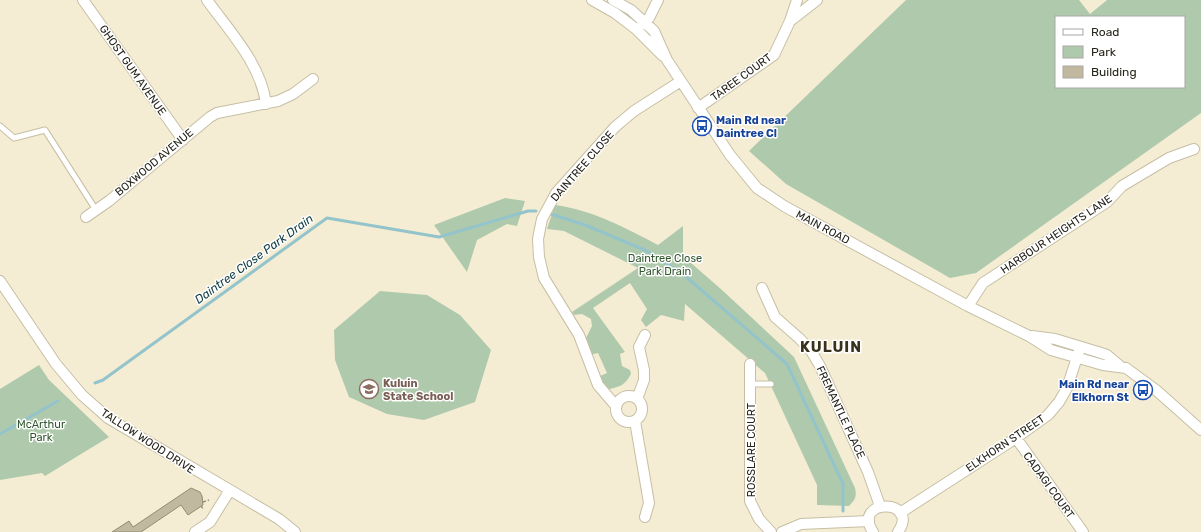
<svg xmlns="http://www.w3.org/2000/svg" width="1201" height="532" font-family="Rubik,sans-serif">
<rect width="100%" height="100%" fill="#f5edd3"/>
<!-- green -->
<path fill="#afc9ac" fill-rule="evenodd" d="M906,0H1079L1090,14L1107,0H1201V113L976,273L950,278L786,184L749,151ZM1056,17H1184V87H1056Z
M505,198L525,201L517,226L507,224L477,240L467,272L434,225Z
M555,205C592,210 626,228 658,245L683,226V256L722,290L794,357L855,488C857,497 855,500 849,506L817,505V485L765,373L685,304L684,321L661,315L646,327L641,320L647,309L630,283L593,308L625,352L620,354L622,366L630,370L631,374C625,385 620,387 609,389L600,383L598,377L607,373L598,353L590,355L585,340L592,326L591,319L582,314L574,315L572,312L638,268L564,231L547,229Z
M380,291L427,295L460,315L491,350L475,402L424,420L387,414L349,397L335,360L334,330Z
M39,365L49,380L109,437L45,476L42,473L0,480V389Z"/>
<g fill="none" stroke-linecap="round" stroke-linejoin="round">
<!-- stream -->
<path stroke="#94c4cb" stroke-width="3" d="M551,214L585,225L647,251L684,275L787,364L843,484V511
M95,383L103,380L327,218L439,237L528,211H536
M0,434L58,401"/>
</g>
<!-- building -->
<path fill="#c1b99f" stroke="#928b73" d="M191,488L200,492L202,496L203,505L188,515L181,505L141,532H112L129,521L133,527Z"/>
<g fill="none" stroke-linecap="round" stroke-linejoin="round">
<!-- service casing -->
<g stroke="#c6bfa5" stroke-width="7">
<path id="service" d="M0,126L14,138L45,130L96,210
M751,384H771"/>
</g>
<!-- minor casing -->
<g stroke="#c6bfa5" stroke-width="12">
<path id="minor" d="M83,0L183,140
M207,0C230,32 261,64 266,104
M592,0L615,13L636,29L663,56
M613,0L631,10L654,31L667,60L730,155L757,188L784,206L968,306L1029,336L1051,350L1103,365L1126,368L1156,390L1201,430
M790,21L817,0
M642,25L649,18L658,0
M698,108L774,55L790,21L797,0
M86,217L109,201L210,117L217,113L278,101L293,94L313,79
M0,281L56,364L82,395L108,418L279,519L295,532
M762,288L775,317L800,339L811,351L820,366L868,472L880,506
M968,306L983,283L1107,202L1122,186L1169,158L1194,149
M1032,336L1055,339L1098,352L1107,355L1120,366
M750,364V501L759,519L771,532
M616 409a13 13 0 1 1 26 0a13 13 0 1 1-26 0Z
M637,399L644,380V370L639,347L645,335
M616,406L598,385L579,335L544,278L539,257L538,239L542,219L556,193L615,127L634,111L681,81
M635,421L649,503L645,517
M1016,438L1083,532
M900,513L1016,438L1048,415L1059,402L1067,388L1080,348
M195,532L210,522L230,490
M782,532L801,524L869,521
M873,532C851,498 921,498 898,532"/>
</g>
<!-- path -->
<path stroke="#96907d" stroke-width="1.5" stroke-dasharray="3 2" stroke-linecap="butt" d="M203,502L209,500
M201,506L204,510"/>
<!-- service -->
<use href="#service" stroke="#fff" stroke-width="5"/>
<!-- minor -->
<use href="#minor" stroke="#fff" stroke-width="10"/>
</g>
<!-- icons -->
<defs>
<g id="bus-ring" transform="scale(1)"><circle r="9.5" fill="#fff" stroke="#1a4fb4" stroke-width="1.5"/><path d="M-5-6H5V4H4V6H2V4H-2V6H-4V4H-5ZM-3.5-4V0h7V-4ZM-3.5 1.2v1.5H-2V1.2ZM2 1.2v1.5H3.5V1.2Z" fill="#1a4fb4"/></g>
<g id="school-ring" transform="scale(1)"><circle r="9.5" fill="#fff" stroke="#8d6e63" stroke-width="1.5"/><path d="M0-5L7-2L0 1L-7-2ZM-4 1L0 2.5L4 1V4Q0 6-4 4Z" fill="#8d6e63"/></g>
</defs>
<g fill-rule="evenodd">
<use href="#bus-ring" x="702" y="126"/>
<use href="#school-ring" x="369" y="389"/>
<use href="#bus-ring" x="1143" y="390"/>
</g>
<g text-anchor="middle" stroke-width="3" stroke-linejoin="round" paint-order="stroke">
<!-- street labels -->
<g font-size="11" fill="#27241a" stroke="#fff">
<text transform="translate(133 70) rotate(55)" y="4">GHOST GUM AVENUE</text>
<text transform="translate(741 77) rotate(-36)" y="4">TAREE COURT</text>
<text transform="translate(154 162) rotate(-40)" y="4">BOXWOOD AVENUE</text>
<text transform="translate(582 166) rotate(-49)" y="4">DAINTREE CLOSE</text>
<text transform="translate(823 227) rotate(28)" y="4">MAIN ROAD</text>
<text transform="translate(1056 234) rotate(-34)" y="4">HARBOUR HEIGHTS LANE</text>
<text transform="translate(841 412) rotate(65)" y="4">FREMANTLE PLACE</text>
<text transform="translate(148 441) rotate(33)" y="4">TALLOW WOOD DRIVE</text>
<text transform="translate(1005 443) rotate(-34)" y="4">ELKHORN STREET</text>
<text transform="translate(751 450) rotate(-90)" y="4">ROSSLARE COURT</text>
<text transform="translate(1049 485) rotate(54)" y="4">CADAGI COURT</text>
</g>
<!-- transit labels -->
<g font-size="11" font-weight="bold" fill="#164399" stroke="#fff" text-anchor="start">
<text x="716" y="124">Main Rd near<tspan x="716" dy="13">Daintree Cl</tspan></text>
<text x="1129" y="388" text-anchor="end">Main Rd near<tspan x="1129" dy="13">Elkhorn St</tspan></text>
</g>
<!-- park labels -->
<g font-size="11" fill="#31572d" stroke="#fff">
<text x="665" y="262">Daintree Close<tspan x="665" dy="13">Park Drain</tspan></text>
<text x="41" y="428">McArthur<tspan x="41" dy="13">Park</tspan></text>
</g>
<!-- education labels -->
<g font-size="11" font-weight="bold" fill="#785e54" stroke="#fff" text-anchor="start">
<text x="383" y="387">Kuluin<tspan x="383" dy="13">State School</tspan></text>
</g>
<!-- water labels -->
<g font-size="12" font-style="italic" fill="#144046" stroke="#fff">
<text transform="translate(254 259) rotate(-36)" y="4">Daintree Close Park Drain</text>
</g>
<!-- district labels -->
<g font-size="15" font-weight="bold" letter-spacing="1" fill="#38321c" stroke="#fff">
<text x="831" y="352">KULUIN</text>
</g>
</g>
<!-- legend -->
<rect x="1055" y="16" width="130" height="72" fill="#ffffff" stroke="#a9a7a3"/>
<rect x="1063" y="29" width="20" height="6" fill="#ffffff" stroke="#a9a7a3"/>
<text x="1091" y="36" font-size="12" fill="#27241a">Road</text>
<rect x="1063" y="46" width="20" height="12" fill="#afc9ac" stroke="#a9a7a3"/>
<text x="1091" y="56" font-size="12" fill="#27241a">Park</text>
<rect x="1063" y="66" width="20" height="12" fill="#c1b99f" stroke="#a9a7a3"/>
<text x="1091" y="76" font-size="12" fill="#27241a">Building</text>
</svg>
